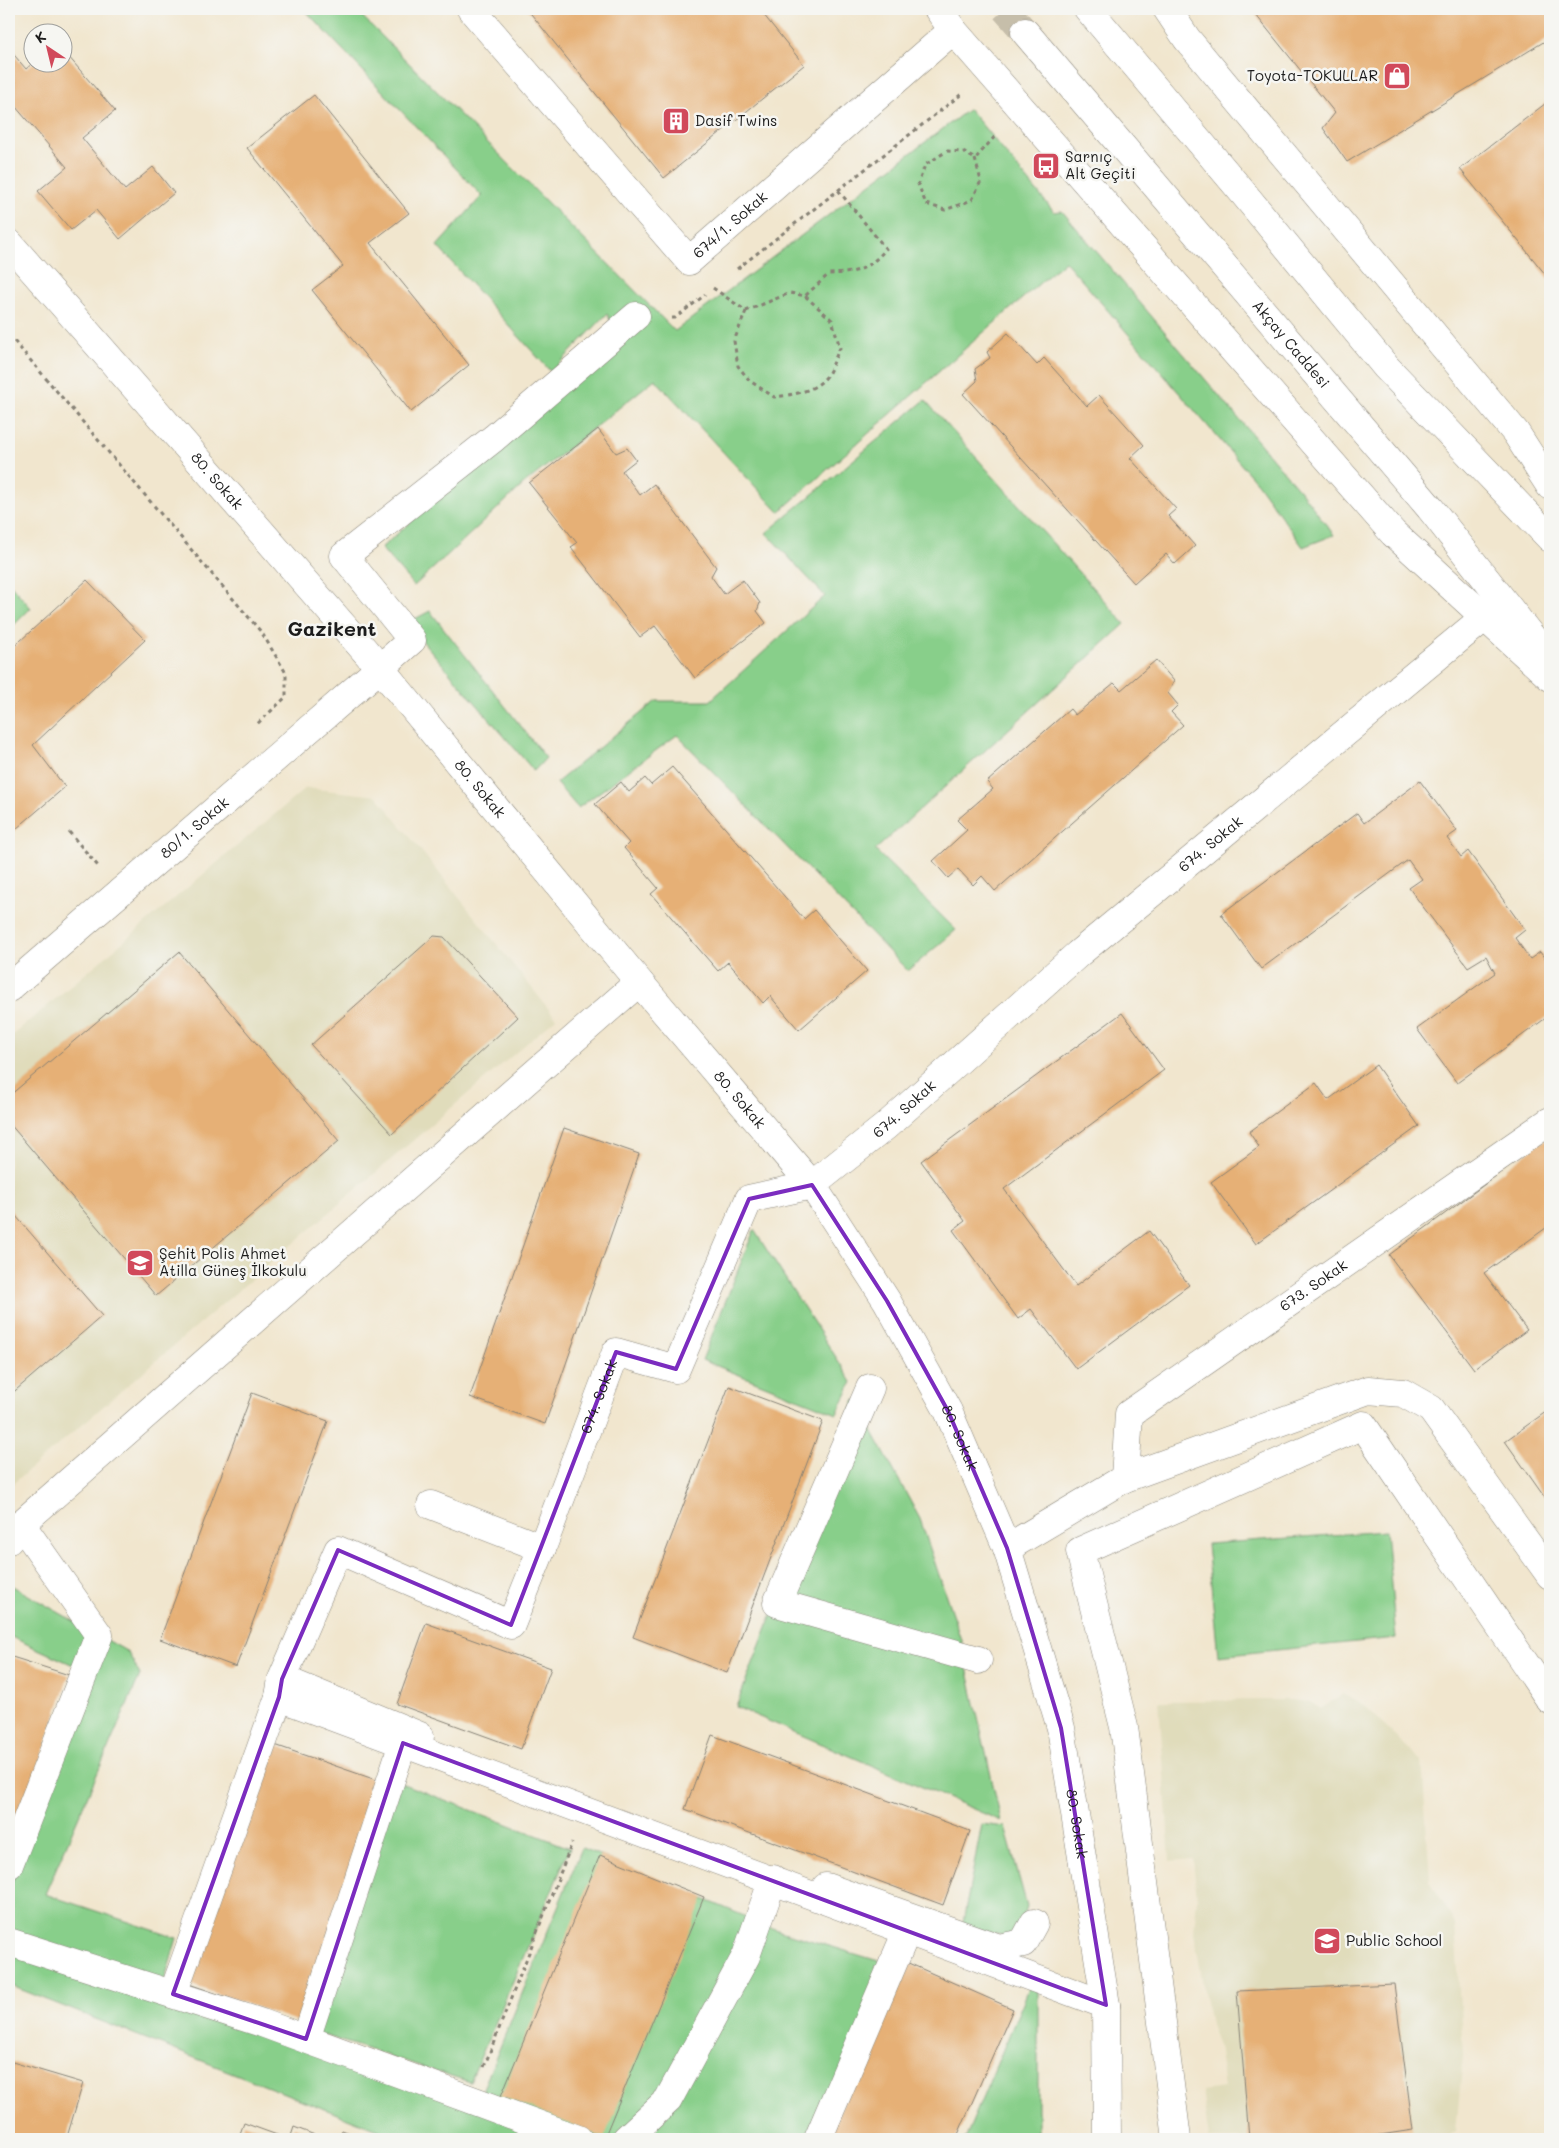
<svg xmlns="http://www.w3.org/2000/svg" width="1559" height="2148" font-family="Mali,sans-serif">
<rect width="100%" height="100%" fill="#f6f6f2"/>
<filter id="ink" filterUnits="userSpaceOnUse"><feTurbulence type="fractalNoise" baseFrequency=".02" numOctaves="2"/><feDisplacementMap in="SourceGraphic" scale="10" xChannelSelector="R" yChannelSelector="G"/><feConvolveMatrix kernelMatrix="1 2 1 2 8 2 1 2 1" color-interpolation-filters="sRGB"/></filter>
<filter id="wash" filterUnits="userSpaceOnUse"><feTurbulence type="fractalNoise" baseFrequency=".0096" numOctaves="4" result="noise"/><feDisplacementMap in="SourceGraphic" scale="20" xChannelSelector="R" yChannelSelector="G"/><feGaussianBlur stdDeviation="1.12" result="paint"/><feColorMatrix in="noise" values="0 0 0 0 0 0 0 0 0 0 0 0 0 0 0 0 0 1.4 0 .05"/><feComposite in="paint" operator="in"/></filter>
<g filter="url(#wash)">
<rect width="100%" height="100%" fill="#f1e6ce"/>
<!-- built -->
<path fill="#e0dcbb" d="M306,788L377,796L556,1018L9,1487V1038Z
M1342,1694L1366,1707L1422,1762L1430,1880L1455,1924L1463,2054L1456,2132L1443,2139H1209L1202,2091L1224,2088L1218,2045L1210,2025L1194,1932L1197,1898L1193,1859L1170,1861L1159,1701L1290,1700L1310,1702L1321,1709Z"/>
<!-- green -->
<path fill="#88cf8a" stroke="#527653" d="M304,9H355L675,331L969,109L1054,212L1062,211L1302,493L1334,535L1303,547L1258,484L1065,261L779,512L655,379L524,484L414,586L381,548L620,339L607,314L551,372L437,246L482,196Z
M925,400L1125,624L875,850L956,930L908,971L677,735L578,808L556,783L656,701H710L825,596L766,533Z
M9,583L31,608L9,630Z
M430,611L546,758L534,771L407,623Z
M754,1230L852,1382L837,1414L702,1360Z
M855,1399L920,1519L961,1640L1001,1821L736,1707Z
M1386,1531L1396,1638L1218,1656L1207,1544Z
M9,1584L128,1652L140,1675L45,1894L177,1938L159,1998L482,2091L582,1848L780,1931L895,1966L819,2139H401L9,1985V1893L80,1668L9,1636Z
M398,1782L570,1848L470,2082L317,2033Z
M982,1824L1005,1827L1027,1906L1017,1938L962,1927Z
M1038,1967V2139H965Z"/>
<g id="blocks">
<!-- building -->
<path fill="#e6b076" d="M527,9H759L804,65L664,178Z
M1251,9H1550V38L1347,162L1323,128L1335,113Z
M9,49L26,69L34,62H62V49L115,111L82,138L125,190L153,167L174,193L120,239L96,210L71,230L38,191L67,167L9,99Z
M314,95L409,213L370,243L469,365L411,412L312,290L343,266L247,148Z
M1550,100V280L1460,169Z
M1008,333L1037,365L1044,358L1087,406L1099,395L1144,445L1130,458L1176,509L1168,516L1195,546L1175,564L1166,554L1134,583L963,394L977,381L975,369L990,358L987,352Z
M598,429L616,453L627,448L636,460L622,471L640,495L654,484L716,567L711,576L724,594L743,580L760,603L757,611L766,623L695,678L655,626L640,637L571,547L577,543L529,483Z
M87,580L145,640L33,745L65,787L9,835V651Z
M1156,660L1174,681L1168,693L1178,705L1171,712L1183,725L995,891L982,876L973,885L958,869L948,878L933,861L967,830L957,820L993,789L987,782L1070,709L1075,715L1114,683L1121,690Z
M672,767L804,919L814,910L867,971L799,1030L770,996L763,1003L728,962L718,971L651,894L658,888L624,848L629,843L595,804L621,782L629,792L645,778L651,785Z
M1420,781L1457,831L1447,838L1461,857L1468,851L1525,930L1515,938L1530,959L1540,952L1550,966V1015L1457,1083L1417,1029L1495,973L1486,956L1468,967L1409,888L1422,879L1408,860L1261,969L1221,914L1357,813L1364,823Z
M434,936L444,937L518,1017L392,1134L311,1045Z
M179,952L339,1141L156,1296L9,1123V1096Z
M1122,1013L1164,1070L1004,1189L1076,1286L1149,1231L1189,1285L1076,1369L1031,1309L1018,1319L953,1230L965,1221L921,1161Z
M1376,1065L1419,1126L1256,1244L1211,1182L1259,1147L1249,1132L1316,1083L1328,1100Z
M564,1128L639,1154L545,1424L470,1397Z
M1550,1136V1225L1484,1273L1527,1330L1474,1369L1389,1255Z
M9,1208L102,1316L9,1396Z
M729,1386L823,1421L727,1673L633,1637Z
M252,1393L328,1421L236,1667L160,1639Z
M1550,1409V1505L1505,1441Z
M426,1623L551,1668L521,1749L397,1704Z
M9,1656L69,1675L9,1856Z
M712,1735L970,1831L943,1905L685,1809Z
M269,1743L385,1783L302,2023L186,1983Z
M600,1855L704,1897L604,2138L501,2096Z
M906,1962L1013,2009L956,2139H827Z
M1394,1984L1413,2130L1354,2139H1249L1237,1991Z
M9,2061L83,2083L67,2137L72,2139H9Z
M244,2123L288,2139H238Z
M294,2127L325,2139H290Z
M342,2130L366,2139H339Z"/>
</g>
</g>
<g filter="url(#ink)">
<use href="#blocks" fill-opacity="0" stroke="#868175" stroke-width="1"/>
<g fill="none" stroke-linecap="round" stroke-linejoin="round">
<!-- trunk-tunnel -->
<path stroke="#c6beaa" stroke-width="28" stroke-dasharray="28 14" stroke-linecap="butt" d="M1005,9L1025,32"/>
<!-- pedestrian casing -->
<g stroke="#868175" stroke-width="29">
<path id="pedestrian" d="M380,668L412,640L344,556L494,438L636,316
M870,1388L777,1603L978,1660
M282,1679L338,1550L511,1625L542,1548
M9,1865L99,1635L21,1524
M826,1887L999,1948L1023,1943L1034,1923
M9,1942L262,2023L578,2139
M173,1994L279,1697L282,1679L420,1736
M306,2039L403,1743
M626,2139L668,2100L746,1956L773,1879
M818,2139L907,1931
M1177,2139L1124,1727L1080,1551L1363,1425L1550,1700"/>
</g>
<!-- minor casing -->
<g stroke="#868175" stroke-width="29">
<g id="minor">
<path id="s1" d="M471,9L689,261L953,30"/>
<path id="s2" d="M1125,1478L1129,1414L1550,1121"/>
<path id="s3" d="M431,1505L542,1548L616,1352L676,1369L749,1199L812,1185L886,1126L1078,954L1485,617"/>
<path d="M9,1540L21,1524L639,982"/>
<path d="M1007,1548L1125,1478L1368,1390L1403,1393L1431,1409L1550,1575"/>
<path d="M279,1697L1106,2005"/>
</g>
</g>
<!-- tertiary casing -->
<g stroke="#868175" stroke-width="29">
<g id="tertiary">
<path id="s4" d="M9,243L380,668L639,982L812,1185L887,1301L948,1411L1007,1548L1061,1728L1106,2005L1107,2139"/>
<path id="s5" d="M9,988L380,668"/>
</g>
</g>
<!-- trunk casing -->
<g stroke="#868175" stroke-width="29">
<g id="trunk">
<path d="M938,9L953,30L1393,533L1550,677"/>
<path d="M1088,9L1244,194L1386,367L1550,538"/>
<path d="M1167,9L1187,39L1516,433L1550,486"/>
<path id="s6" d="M1025,32L1430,508L1545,654"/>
</g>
</g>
<!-- path -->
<path stroke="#868175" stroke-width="3" stroke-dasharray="4 4" stroke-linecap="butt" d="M975,159L981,181L972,200L945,210L926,204L918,184L925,165L947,151L963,152L975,159L997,134
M737,269L963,93
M713,288L746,311L790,293L805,296L829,274C858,273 867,270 886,249L838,190
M746,311L734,341L738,366L750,381L774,397C791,395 814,392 826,377C832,369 835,357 840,348L832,320L805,296
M672,318H675L705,295
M9,335L262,633L286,673V697L256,725
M69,832L98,866
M484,2067L572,1843"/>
<!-- pedestrian -->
<use href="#pedestrian" stroke="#fff" stroke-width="28"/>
<!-- minor -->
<use href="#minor" stroke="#fff" stroke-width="28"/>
<!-- tertiary -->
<use href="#tertiary" stroke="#fff" stroke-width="28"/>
<!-- trunk -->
<use href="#trunk" stroke="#fff" stroke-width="28"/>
</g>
</g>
<!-- marked area -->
<path fill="none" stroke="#7b2cbf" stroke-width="4" stroke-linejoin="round" d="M812,1185L887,1301L948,1411L1007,1548L1061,1728L1106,2005L403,1743L306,2039L173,1994L279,1697L282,1679L338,1550L511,1625L616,1352L676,1369L749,1199Z"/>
<!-- icons -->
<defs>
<g id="shop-square" transform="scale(1.4375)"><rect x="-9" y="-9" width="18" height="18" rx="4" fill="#d1495b" stroke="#f6f6f2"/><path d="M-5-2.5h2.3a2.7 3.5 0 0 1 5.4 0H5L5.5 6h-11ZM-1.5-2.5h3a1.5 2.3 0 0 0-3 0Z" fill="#fff"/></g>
<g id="building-square" transform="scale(1.4375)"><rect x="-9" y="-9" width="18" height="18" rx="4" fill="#d1495b" stroke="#f6f6f2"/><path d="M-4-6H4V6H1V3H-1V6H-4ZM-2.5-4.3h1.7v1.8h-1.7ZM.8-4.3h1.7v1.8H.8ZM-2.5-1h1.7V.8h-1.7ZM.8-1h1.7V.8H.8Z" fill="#fff"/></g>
<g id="bus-square" transform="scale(1.4375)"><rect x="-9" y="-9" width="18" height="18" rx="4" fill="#d1495b" stroke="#f6f6f2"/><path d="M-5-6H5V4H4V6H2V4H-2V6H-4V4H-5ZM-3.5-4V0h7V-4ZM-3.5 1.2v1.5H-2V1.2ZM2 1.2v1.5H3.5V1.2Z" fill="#fff"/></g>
<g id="school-square" transform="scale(1.4375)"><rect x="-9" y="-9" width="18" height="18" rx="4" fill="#d1495b" stroke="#f6f6f2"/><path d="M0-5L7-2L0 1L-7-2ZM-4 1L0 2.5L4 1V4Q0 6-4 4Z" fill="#fff"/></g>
</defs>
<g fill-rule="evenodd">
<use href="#shop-square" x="1397" y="76"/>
<use href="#building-square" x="676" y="121"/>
<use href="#bus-square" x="1046" y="166"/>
<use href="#school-square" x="140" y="1263"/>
<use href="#school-square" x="1327" y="1941"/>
</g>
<g text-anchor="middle" stroke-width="5" stroke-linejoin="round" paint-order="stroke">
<!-- poi labels -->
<g font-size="15" fill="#1c1c1c" stroke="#f6f6f2" text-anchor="start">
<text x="1378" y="81" text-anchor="end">Toyota-TOKULLAR</text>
<text x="695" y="126">Dasif Twins</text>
<text x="1065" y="162">Sarnıç<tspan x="1065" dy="17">Alt Geçiti</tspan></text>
<text x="159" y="1259">Şehit Polis Ahmet<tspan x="159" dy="17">Atilla Güneş İlkokulu</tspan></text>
<text x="1346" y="1946">Public School</text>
</g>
<!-- street labels -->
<g font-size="15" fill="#1c1c1c" stroke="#f6f6f2">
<text dy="5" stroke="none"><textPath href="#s1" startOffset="388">674/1. Sokak</textPath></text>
<text dy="5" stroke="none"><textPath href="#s6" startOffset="410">Akçay Caddesi</textPath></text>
<text dy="5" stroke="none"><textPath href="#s4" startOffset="316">80. Sokak</textPath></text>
<text dy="5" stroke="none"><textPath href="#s4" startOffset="721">80. Sokak</textPath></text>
<text dy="5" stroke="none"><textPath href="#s5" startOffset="245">80/1. Sokak</textPath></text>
<text dy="5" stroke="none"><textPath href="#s3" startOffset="1165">674. Sokak</textPath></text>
<text dy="5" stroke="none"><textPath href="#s4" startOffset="1126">80. Sokak</textPath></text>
<text dy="5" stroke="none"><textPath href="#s3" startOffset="760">674. Sokak</textPath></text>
<text dy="5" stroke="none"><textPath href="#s2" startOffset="289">673. Sokak</textPath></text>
<text dy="5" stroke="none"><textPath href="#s3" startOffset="281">674. Sokak</textPath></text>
<text dy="5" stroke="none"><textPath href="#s4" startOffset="1531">80. Sokak</textPath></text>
<text dy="5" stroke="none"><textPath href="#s4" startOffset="1936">80. Sokak</textPath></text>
</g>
<!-- district labels -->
<g font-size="20" font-weight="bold" fill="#1c1c1c" stroke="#f6f6f2">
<text x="332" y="636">Gazikent</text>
</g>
</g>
<!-- margin -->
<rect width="1559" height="2148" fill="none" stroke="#f6f6f2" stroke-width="30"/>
<!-- north arrow -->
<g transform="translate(48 48) rotate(325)"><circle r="24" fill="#f6f6f2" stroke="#9f9f9c"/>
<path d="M0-4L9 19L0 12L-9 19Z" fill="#d1495b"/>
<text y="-8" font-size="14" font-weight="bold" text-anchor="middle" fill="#1c1c1c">K</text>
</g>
</svg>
